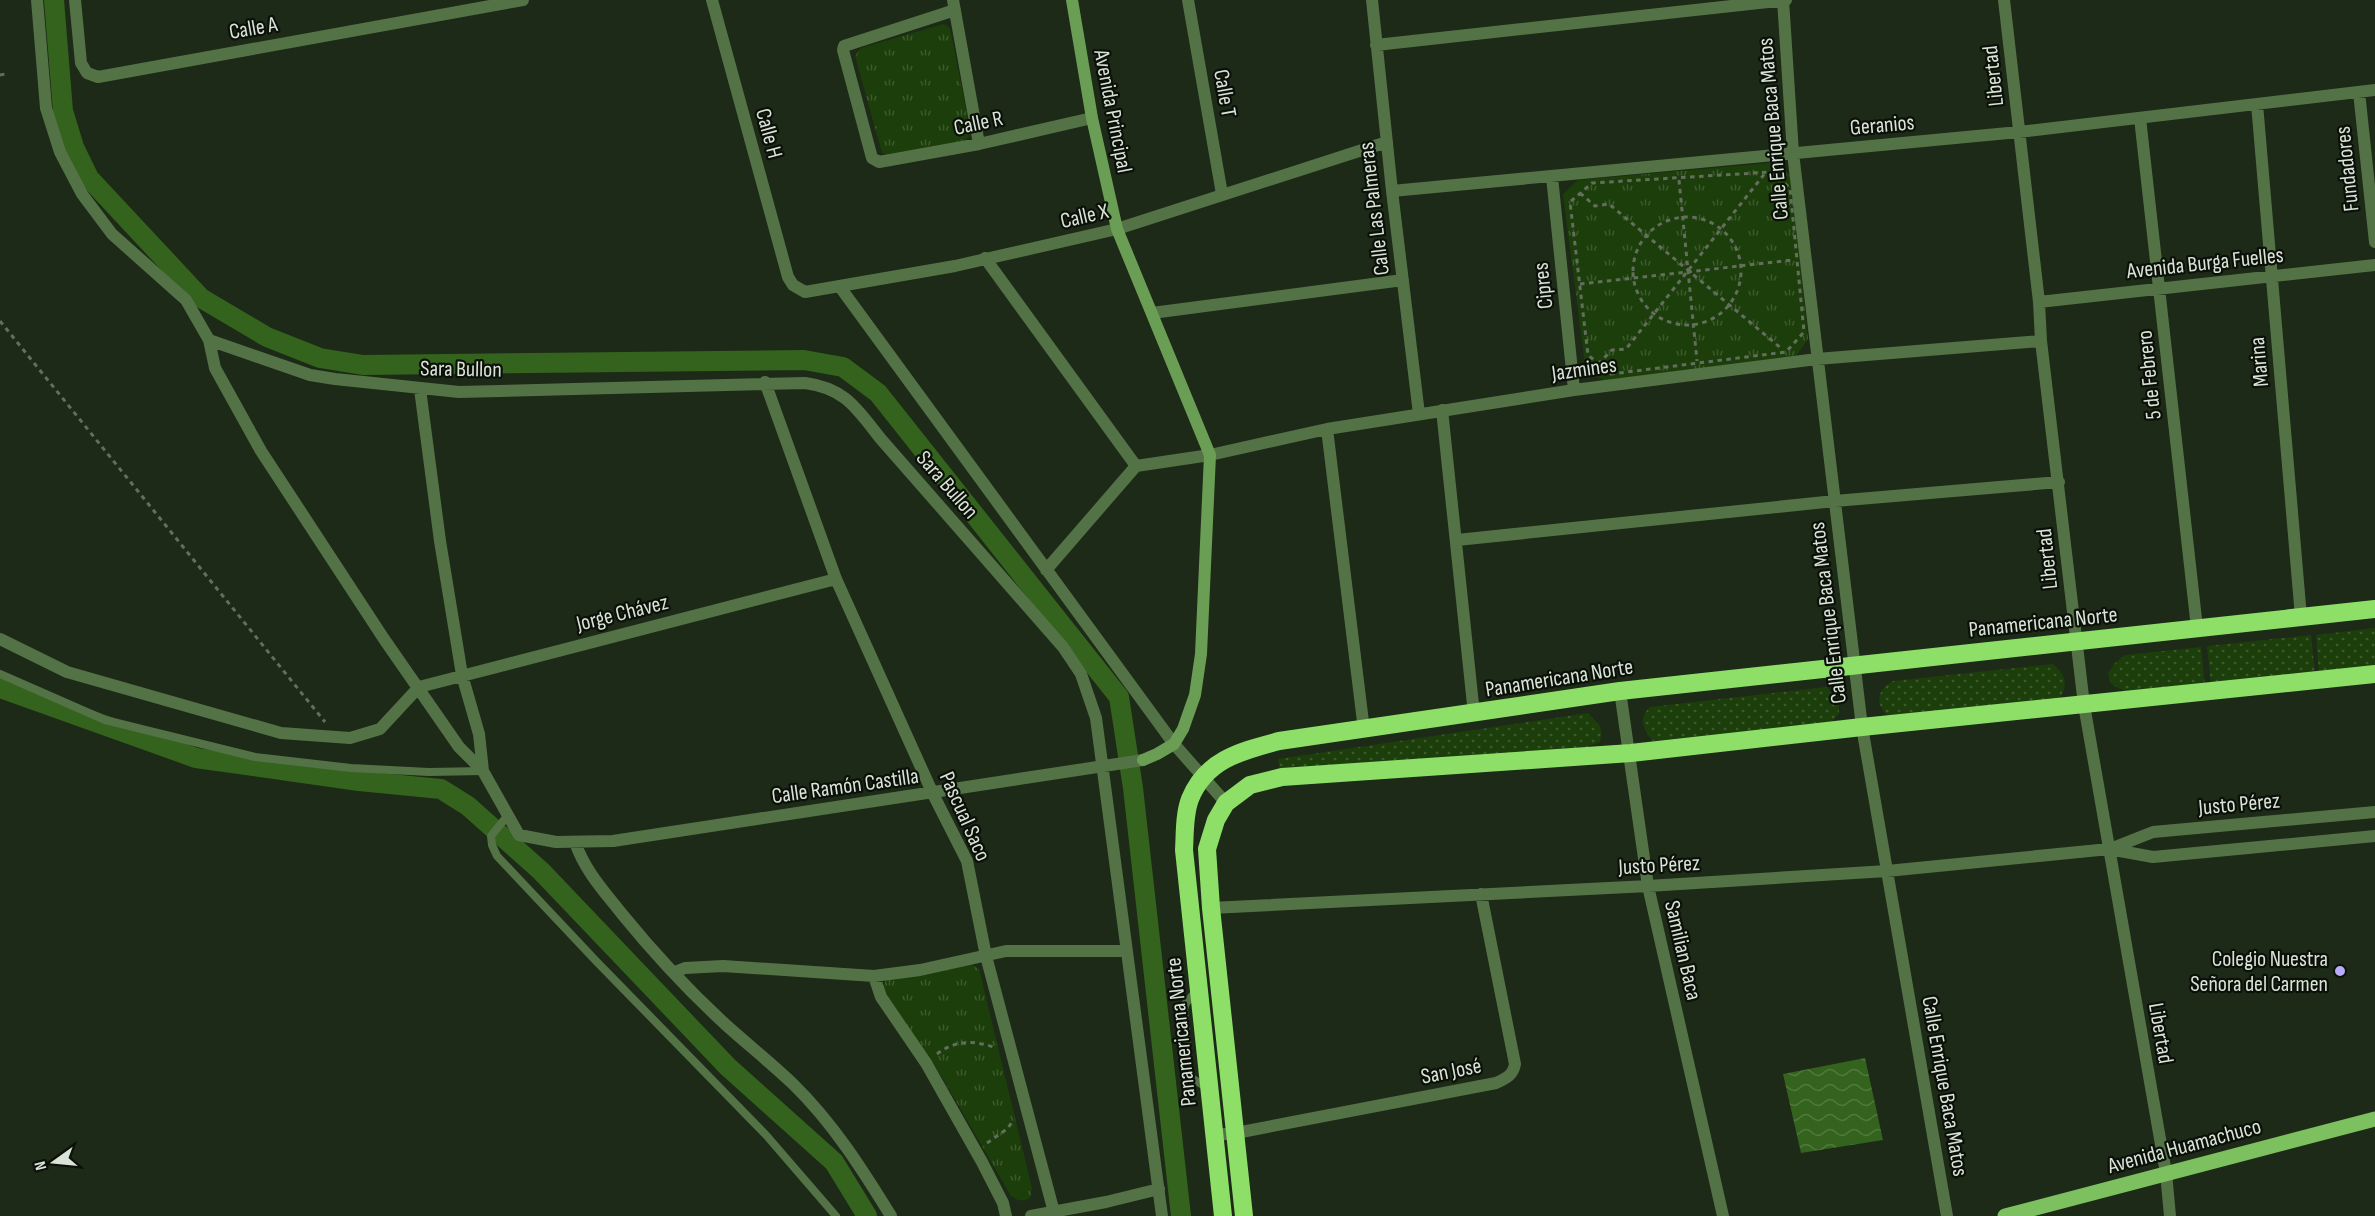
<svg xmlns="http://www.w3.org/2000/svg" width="2375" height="1216" font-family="'Sofia Sans Condensed',sans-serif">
<defs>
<pattern id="grass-dots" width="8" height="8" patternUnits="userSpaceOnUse" patternTransform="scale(1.5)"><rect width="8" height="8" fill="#1c3e0a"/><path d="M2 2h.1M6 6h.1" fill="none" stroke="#3c5a2d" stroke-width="1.8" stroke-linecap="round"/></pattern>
<pattern id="park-tufts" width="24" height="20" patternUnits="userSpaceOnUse" patternTransform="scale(1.5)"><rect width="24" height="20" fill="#1c3e0a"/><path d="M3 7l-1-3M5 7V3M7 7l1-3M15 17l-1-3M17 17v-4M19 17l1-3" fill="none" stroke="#3c5a2d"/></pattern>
<pattern id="water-waves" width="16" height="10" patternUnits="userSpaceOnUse" patternTransform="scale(1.5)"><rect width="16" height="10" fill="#34631d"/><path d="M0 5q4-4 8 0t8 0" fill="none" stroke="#51793d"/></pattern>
</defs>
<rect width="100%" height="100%" fill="#1d2a17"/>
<!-- grass -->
<path fill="url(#grass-dots)" d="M2375,628V668L2319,674L2316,635Z
M2311,635L2315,674L2211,685L2207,646Z
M2201,647L2205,686L2130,694L2111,684L2108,674L2114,664L2125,655Z
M2053,664C2066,675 2069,685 2059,699L1894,720C1876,709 1873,692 1893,681Z
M1826,687L1839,700V713L1831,723L1653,741C1643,729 1638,719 1650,707Z
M1588,713C1598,725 1604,724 1600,742L1588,746L1587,750L1280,770L1278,759Z"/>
<!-- park -->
<path fill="url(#park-tufts)" d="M944,24L950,28L971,135L964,141L888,154L882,153L855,56L861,48Z
M1771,163L1792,176L1808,339L1796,356L1605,381L1586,371L1563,194L1578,180Z
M970,964L979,969L1032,1188L1030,1198C1022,1202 1018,1201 1011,1196L942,1077L882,988L886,980Z"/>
<!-- water -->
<path fill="url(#water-waves)" d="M1865,1058L1883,1140L1801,1153L1783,1074Z"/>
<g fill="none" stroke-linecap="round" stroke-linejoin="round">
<!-- canal -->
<path stroke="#34631d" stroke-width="20" d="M54,0L63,111L74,147L89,178L201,298L267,337L320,358L363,365L804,360L843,367L878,393L1119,697L1133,788L1181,1216
M0,688L196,758L359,781L441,789L468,806L541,871L728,1067L834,1162L867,1216"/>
<!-- path -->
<path stroke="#636e5e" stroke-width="3" stroke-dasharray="4.5 4.5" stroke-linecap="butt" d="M0,75L5,74
M1771,172L1790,188L1804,332L1786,352L1611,374L1588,355L1570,202L1592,183Z
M1679,180L1697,361
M1580,193L1595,206L1609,204L1782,349
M1633 271a54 54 0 1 1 108 0a54 54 0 1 1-108 0Z
M1580,284L1793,260
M0,321L325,722
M1598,364L1612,350L1626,349L1766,172
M937,1054C955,1040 975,1040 996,1048
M987,1143L1007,1129L1013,1121"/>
<!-- lane -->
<path stroke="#537346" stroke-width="8" d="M0,674L105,720L255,757L351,768L429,772L483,771
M508,815L491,836L492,845L497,856L597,962L766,1135L836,1216
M1196,991L1186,1003L1184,1009L1189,1074L1193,1079L1208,1088"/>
<!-- street -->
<path stroke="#537346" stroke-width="12" d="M37,0L46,108L60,152L82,194L112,234L186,300L209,340L215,368L261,451L384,639L459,747L483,771L519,835L556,842L613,841L1143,760
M75,0L81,63L87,73L98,77L523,0
M712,0L788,277L793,285L805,292L955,266L1117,229L1387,142
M953,0L979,144
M1188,0L1222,194
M1372,0L1392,191L1419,414
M1783,0L1793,153L1862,727L1947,1216
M2004,0L2039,302L2041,341L2084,705L2166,1173L2170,1216
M955,10L844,46L843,50L872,158L879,162L979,144L1092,118
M1376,45L1786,0
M2359,92L2375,242
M2257,104L2301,617
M2140,118L2197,628
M1552,177L1574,390
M1392,191L2019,132L2375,90
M985,258L1136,466
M840,287L1174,744L1226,803
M2039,302L2375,265
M1152,313L1403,280
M209,340L310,375L335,379L459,392L805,383C845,388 857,409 880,438L1063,647L1081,674L1096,718L1162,1216
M765,382L836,579L933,794L967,861L986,956L1055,1216
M420,389L440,541L462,675L479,734L483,771
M1442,410L1474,714
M1327,429L1364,730
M1136,466L1210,455L1327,429L1574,390L1817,359L2041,341
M1457,540L1835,501L2059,482
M1046,570L1136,466
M0,639L67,672L281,733L350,738L380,729L419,687L836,579
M1620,691L1648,886L1723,1216
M575,842C585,871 603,890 622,914C653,952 688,990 725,1024C747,1044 771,1063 793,1084C833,1123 862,1169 891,1216
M2110,849L2153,832L2375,812
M1211,908L1648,886L1887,871L2109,849L2153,857L2375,836
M675,972L685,968L723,966L874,976L920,970L1006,951H1127
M874,976L881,997L926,1063L982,1162L1003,1203L1006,1216
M1216,1135L1236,1133L1496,1083C1507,1078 1513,1075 1515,1064L1481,894
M1031,1216L1106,1202L1159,1189"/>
<!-- secondary -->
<path stroke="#6b9e55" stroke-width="12" d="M1072,0L1092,118L1117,229L1210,455L1201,654L1195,695L1183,729L1174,744L1157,754L1143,760"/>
<!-- primary -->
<path stroke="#7dc05f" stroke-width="15" d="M2005,1216L2375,1119"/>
<!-- highway -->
<path stroke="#8ddf68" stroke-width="18" d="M1223,1216L1184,850C1185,834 1184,815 1190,799C1206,759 1242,751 1279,741L1620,691L2375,609
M1244,1216L1211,908L1207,849L1216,820L1226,803L1250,785L1282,777L1631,753L1862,727L2375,674"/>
</g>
<!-- markers -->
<circle fill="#b8abf7" stroke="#0b1109" stroke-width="2" cx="2340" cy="971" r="6"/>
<g text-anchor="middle" stroke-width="4.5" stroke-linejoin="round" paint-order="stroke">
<!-- street labels -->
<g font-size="22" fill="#dae3d7" stroke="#0b1109">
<text transform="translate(253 27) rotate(-10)" y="8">Calle A</text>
<text transform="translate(1992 76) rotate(-96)" y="8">Libertad</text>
<text transform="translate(1226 93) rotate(80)" y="8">Calle T</text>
<text transform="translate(1114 111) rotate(79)" y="8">Avenida Principal</text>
<text transform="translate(978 122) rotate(-12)" y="8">Calle R</text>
<text transform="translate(1882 124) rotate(-5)" y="8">Geranios</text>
<text transform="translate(1772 129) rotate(-95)" y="8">Calle Enrique Baca Matos</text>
<text transform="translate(770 133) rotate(75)" y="8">Calle H</text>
<text transform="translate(2346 169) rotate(-96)" y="8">Fundadores</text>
<text transform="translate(1373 209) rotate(-97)" y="8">Calle Las Palmeras</text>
<text transform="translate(1084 215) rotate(-13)" y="8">Calle X</text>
<text transform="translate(2205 262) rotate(-6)" y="8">Avenida Burga Fuelles</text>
<text transform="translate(1542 286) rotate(-96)" y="8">Cipres</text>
<text transform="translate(2258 362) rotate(-95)" y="8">Marina</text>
<text transform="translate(461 368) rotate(1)" y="8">Sara Bullon</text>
<text transform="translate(1584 368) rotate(-8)" y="8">Jazmines</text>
<text transform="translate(2148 375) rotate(-96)" y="8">5 de Febrero</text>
<text transform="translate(948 484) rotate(49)" y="8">Sara Bullon</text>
<text transform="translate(2046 559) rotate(-96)" y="8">Libertad</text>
<text transform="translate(622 612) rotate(-14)" y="8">Jorge Chávez</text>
<text transform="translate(1827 613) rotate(-97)" y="8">Calle Enrique Baca Matos</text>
<text transform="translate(2043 621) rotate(-6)" y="8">Panamericana Norte</text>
<text transform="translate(1559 677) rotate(-9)" y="8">Panamericana Norte</text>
<text transform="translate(845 785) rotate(-8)" y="8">Calle Ramón Castilla</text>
<text transform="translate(2239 803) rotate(-5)" y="8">Justo Pérez</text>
<text transform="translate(966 816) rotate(66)" y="8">Pascual Saco</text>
<text transform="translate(1659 864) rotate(-3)" y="8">Justo Pérez</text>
<text transform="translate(1684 950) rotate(77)" y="8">Samilian Baca</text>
<text transform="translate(1180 1032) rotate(-96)" y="8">Panamericana Norte</text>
<text transform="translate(2162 1033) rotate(80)" y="8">Libertad</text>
<text transform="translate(1451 1070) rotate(-11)" y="8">San José</text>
<text transform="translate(1946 1086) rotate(80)" y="8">Calle Enrique Baca Matos</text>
<text transform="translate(2184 1145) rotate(-15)" y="8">Avenida Huamachuco</text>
</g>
<!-- poi labels -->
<g font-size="22" fill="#dae3d7" stroke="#0b1109" text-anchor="end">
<text x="2328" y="966">Colegio Nuestra<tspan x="2328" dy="25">Señora del Carmen</tspan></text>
</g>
</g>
<!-- north arrow -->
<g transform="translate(54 1162) rotate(255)" stroke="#0b1109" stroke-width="4.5" paint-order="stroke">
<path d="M0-4.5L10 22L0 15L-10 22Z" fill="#dae3d7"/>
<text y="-9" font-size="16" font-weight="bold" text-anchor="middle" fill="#dae3d7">N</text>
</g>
</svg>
